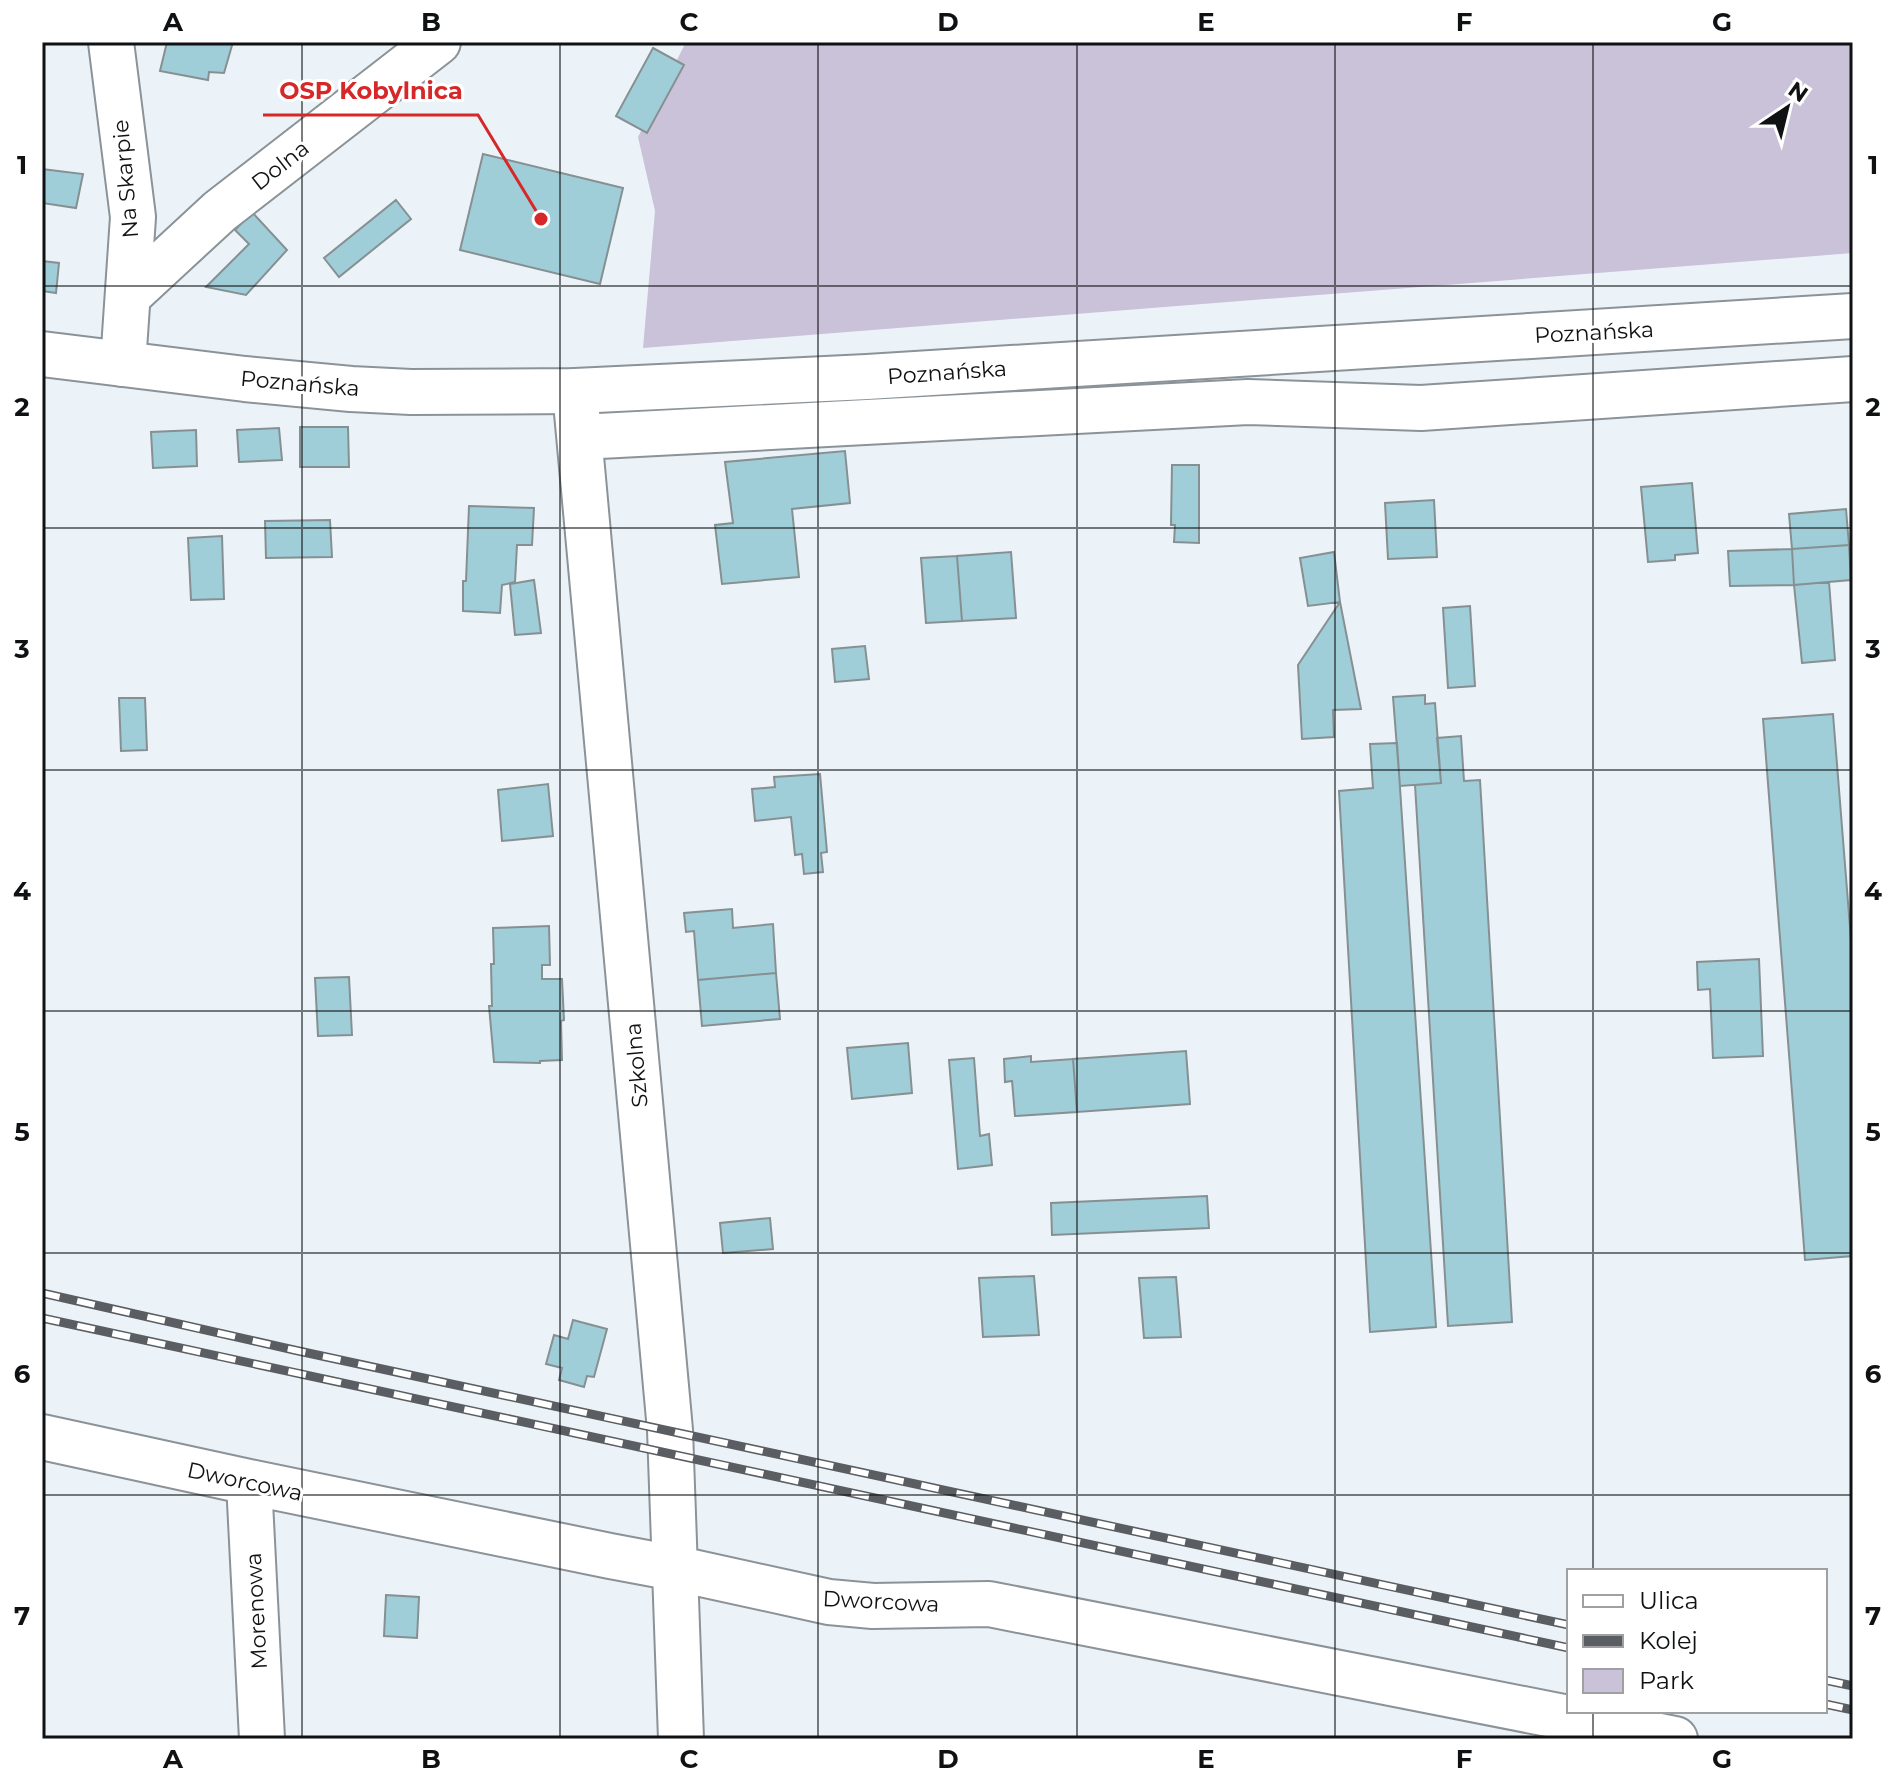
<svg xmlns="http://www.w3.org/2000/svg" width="1895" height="1781" font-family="Montserrat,sans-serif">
<rect width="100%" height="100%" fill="#ebf3f9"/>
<!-- green -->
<path fill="#c9c2d8" d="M686,42H1853V253L643,348L655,211L638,137Z"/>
<!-- building -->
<path fill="#9fced8" stroke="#869092" stroke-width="2" d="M167,42H233L224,73L209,72L208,80L160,71Z
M653,48L684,65L647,133L616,116Z
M483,154L623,188L600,284L460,250Z
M42,169L83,174L76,208L42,203Z
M396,200L411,219L339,277L324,258Z
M252,212L287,250L246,295L206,287L249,244L235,230Z
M42,261L59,263L56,293L42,291Z
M300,427H348L349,467H300Z
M279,428L282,460L239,462L237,430Z
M196,430L197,466L153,468L151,432Z
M845,451L850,503L792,509L799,577L722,584L715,525L733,523L725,462Z
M1172,465H1199V543L1174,542L1175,525H1171Z
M1692,483L1698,553L1675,555V560L1648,562L1641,487Z
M1434,500L1437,557L1388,559L1385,503Z
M469,506L534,508L532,545H517L515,582L502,585L500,613L463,611V581H466Z
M1846,509L1849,545L1792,549L1789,514Z
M330,520L332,557L266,558L265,521Z
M222,536L224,599L191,600L188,538Z
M1849,545L1851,580L1794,585L1792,549Z
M1792,549L1794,585L1730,586L1728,551Z
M1011,552L1016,618L962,621L957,556Z
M1334,552L1340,602L1308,606L1300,558Z
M957,556L962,621L926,623L921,558Z
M534,580L541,633L515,635L510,584Z
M1829,582L1835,660L1802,663L1794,585Z
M1340,602L1361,709L1333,710L1334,737L1302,739L1298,665Z
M1470,606L1475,686L1448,688L1443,608Z
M865,646L869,679L835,682L832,649Z
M1425,695V704L1435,703L1441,783L1400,786L1393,697Z
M119,698H145L147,750L121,751Z
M1833,714L1853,965V1256L1805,1260L1763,719Z
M1461,736L1464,781L1480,780L1512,1322L1448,1326L1415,785L1441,783L1437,738Z
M1397,743L1436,1327L1370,1332L1339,791L1373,788L1370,744Z
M820,774L827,852L821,853L823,872L804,874L802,854L795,855L791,817L755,821L752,789L775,787L774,777Z
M548,784L553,836L502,841L498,790Z
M732,909L733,928L773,924L776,973L698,980L694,931L686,932L684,913Z
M549,926L550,965H542V979H562L564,1020L561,1021L562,1060L540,1061V1063L494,1062L489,1006H492L491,964H494L493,928Z
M1759,959L1763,1056L1713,1058L1710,989L1698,990L1697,962Z
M776,973L780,1019L702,1026L698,980Z
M349,977L352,1035L318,1036L315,978Z
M908,1043L912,1093L852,1099L847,1048Z
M1186,1051L1190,1104L1077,1112L1073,1059Z
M1031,1056V1062L1073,1059L1077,1112L1015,1116L1012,1081L1005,1082L1004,1059Z
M974,1058L980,1136L989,1134L992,1165L958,1169L949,1060Z
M1207,1196L1209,1228L1052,1235L1051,1203Z
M770,1218L773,1249L723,1253L720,1223Z
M1034,1276L1039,1335L983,1337L979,1278Z
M1176,1277L1181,1337L1144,1338L1139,1278Z
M573,1320L607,1329L594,1377L587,1376L584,1387L559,1380L562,1368L546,1364L554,1335L568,1339Z
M386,1595L419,1597L417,1638L384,1636Z"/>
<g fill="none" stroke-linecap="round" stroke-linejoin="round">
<!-- minor casing -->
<g stroke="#8b9398" stroke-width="48">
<path id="minor" d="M111,42L133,217L123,364
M128,296L220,211L438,42
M575,391L670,1430L681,1739
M580,437L1248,402L1421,408L1853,379
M42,1437L249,1482L610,1556L674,1568L829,1602L873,1606L989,1604L1675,1739
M249,1482L262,1739"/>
</g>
<!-- major casing -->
<g stroke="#8b9398" stroke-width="48">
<path id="major" d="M42,354L245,379L351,389L411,392L575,391L867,377L1853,316"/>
</g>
<!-- minor -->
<use href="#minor" stroke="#fff" stroke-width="44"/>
<!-- major -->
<use href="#major" stroke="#fff" stroke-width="44"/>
<!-- rail casing -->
<g stroke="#5a5e62" stroke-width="9">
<path id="rail" d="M42,1293L294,1350L1569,1625
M42,1318L1569,1648
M1825,1680L1853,1686
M1825,1704L1853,1710"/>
</g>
<!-- rail -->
<use href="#rail" stroke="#fff" stroke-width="6" stroke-dasharray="18" stroke-linecap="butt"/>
</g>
<!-- grid -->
<path fill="none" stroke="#0f1113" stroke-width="2" stroke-opacity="0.55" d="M302,42V1739M560,42V1739M818,42V1739M1077,42V1739M1335,42V1739M1593,42V1571M42,286H1853M42,528H1853M42,770H1853M42,1011H1853M42,1253H1853M42,1495H1853M1593,1711V1739"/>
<g text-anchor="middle" stroke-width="6" stroke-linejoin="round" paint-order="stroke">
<!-- street labels -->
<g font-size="22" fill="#0f1113" stroke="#fff">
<text transform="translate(280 165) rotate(-38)" y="8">Dolna</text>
<text transform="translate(125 179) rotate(-95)" y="8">Na Skarpie</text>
<text transform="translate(1594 332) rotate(-3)" y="8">Poznańska</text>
<text transform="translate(947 372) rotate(-4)" y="8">Poznańska</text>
<text transform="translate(300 383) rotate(5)" y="8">Poznańska</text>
<text transform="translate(636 1065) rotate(-95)" y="8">Szkolna</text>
<text transform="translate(245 1481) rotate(12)" y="8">Dworcowa</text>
<text transform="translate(881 1601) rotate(3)" y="8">Dworcowa</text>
<text transform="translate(256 1611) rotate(-93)" y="8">Morenowa</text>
</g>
</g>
<!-- callouts -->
<path fill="none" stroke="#d62828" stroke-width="3" d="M541 219L478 115H263"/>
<circle fill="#d62828" stroke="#fff" stroke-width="3" cx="541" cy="219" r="8"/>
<g font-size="24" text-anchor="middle" font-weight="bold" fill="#d62828" stroke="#fff" stroke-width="6" stroke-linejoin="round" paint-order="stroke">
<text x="371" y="99">OSP Kobylnica</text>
</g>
<!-- border -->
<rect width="1895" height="1781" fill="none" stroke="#ffffff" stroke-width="88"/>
<!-- legend -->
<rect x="1567" y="1569" width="260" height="144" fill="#ffffff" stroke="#9fa0a1" stroke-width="2"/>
<rect x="1583" y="1595" width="40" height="12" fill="#ffffff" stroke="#9fa0a1" stroke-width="2"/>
<text x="1639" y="1609" font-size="24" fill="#0f1113">Ulica</text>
<rect x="1583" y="1635" width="40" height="12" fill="#5a5e62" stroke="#9fa0a1" stroke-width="2"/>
<text x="1639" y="1649" font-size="24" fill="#0f1113">Kolej</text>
<rect x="1583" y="1669" width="40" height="24" fill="#c9c2d8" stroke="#9fa0a1" stroke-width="2"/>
<text x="1639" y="1689" font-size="24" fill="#0f1113">Park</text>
<!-- north arrow -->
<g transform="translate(1787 108) rotate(35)" stroke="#ffffff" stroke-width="6" paint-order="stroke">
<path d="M0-6L14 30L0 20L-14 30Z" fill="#0f1113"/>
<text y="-12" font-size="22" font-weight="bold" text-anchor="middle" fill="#0f1113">N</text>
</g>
<rect x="44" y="44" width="1807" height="1693" fill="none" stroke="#0f1113" stroke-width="3"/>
<g font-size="26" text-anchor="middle" font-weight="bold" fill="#0f1113">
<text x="173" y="31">A</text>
<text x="431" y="31">B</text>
<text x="689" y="31">C</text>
<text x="948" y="31">D</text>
<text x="1206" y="31">E</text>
<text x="1464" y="31">F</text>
<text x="1722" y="31">G</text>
<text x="22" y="174">1</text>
<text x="1873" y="174">1</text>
<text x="22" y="416">2</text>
<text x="1873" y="416">2</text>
<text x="22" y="658">3</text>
<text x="1873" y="658">3</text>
<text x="22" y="900">4</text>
<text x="1873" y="900">4</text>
<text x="22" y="1141">5</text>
<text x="1873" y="1141">5</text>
<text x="22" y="1383">6</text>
<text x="1873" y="1383">6</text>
<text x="22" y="1625">7</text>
<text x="1873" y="1625">7</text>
<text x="173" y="1768">A</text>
<text x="431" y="1768">B</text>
<text x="689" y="1768">C</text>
<text x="948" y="1768">D</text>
<text x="1206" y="1768">E</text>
<text x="1464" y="1768">F</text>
<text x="1722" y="1768">G</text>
</g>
</svg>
